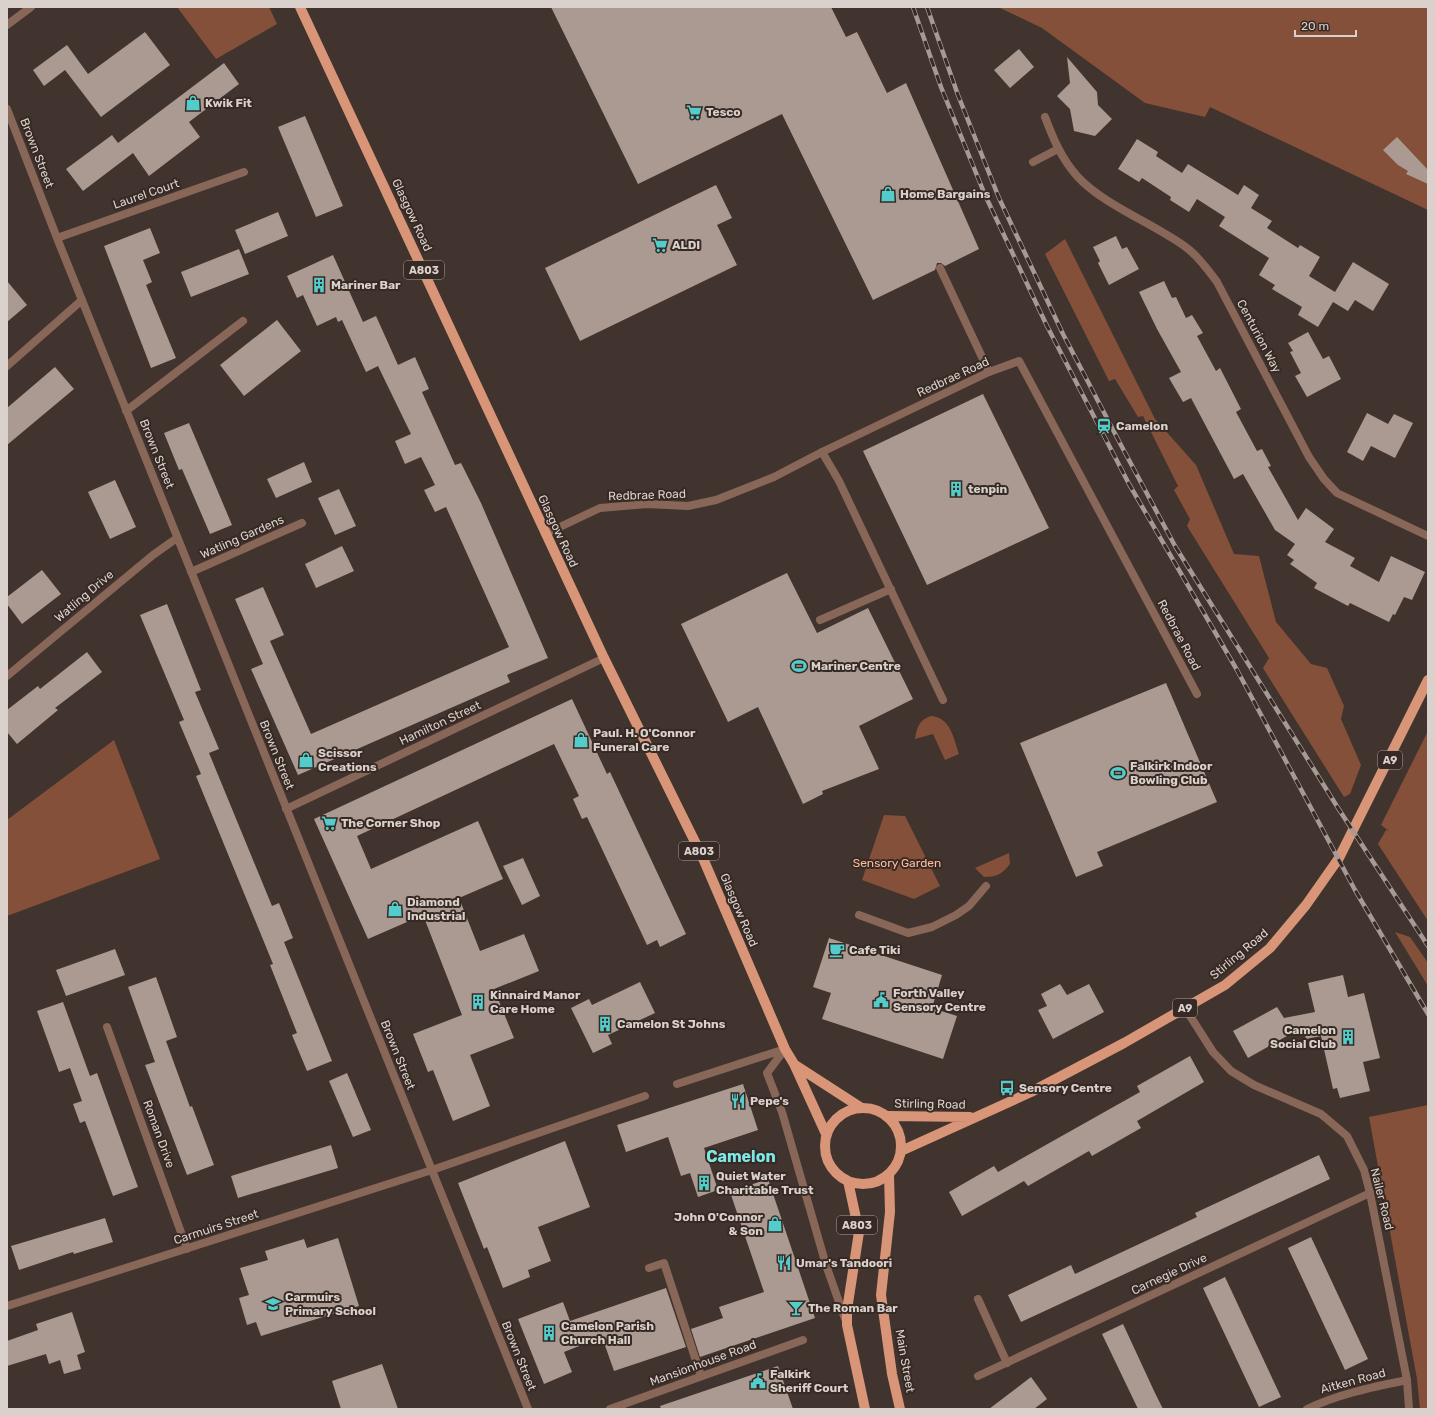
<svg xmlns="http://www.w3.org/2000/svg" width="1435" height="1416" font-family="Rubik,sans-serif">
<rect width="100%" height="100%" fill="#41332d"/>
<!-- green -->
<path fill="#855039" d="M177,7H269L277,24L216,59Z
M998,7H1428V210L1210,107L1205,117L1145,103L1042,28Z
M1065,239L1155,419L1196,465L1234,554L1259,556L1276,622L1311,664L1327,668L1344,706L1341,719L1361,765L1350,794L1344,797L1263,668L1269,658L1187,526L1190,519L1174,490L1178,486L1143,416L1138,417L1115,379L1109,381L1045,254Z
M931,716C951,718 953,737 959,754L945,760L933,734L915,739C917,727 919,720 931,716Z
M1428,731V921L1378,844L1386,830L1389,831L1381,825Z
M114,740L160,859L7,916V820Z
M884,815L905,816L940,886L914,899L862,880Z
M1009,853L1010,864C1002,874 997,877 984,877L975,868Z
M1395,932L1410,937L1428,963V986Z
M1428,1105V1409H1420L1417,1379L1369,1117Z"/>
<!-- building -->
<path fill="#ab9a92" d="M551,7H831L846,37L857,32L887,93L906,83L979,249L945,266L941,263H937L935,270L873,300L782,114L638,184Z
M145,32L170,65L101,117L65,70L44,86L33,70L67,45L88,74Z
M1019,49L1034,67L1010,88L994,70Z
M1067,57L1097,92L1098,105L1112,119L1095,136L1074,131L1070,109L1057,96L1070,83Z
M224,63L239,84L189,122L200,137L149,176L133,153L83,191L66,169L112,135L118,143Z
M305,116L343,206L316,217L278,127Z
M1397,137L1428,170V184L1406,174L1408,171L1398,165L1383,150Z
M1137,139L1158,152L1156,156L1182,173L1188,164L1238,195L1244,185L1259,195L1251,208L1272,221L1267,228L1298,248L1300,245L1320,257L1309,276L1335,292L1353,262L1389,284L1373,311L1355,300L1348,311L1333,302L1318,327L1298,315L1302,307L1272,289L1275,285L1259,275L1269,258L1219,226L1225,217L1197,199L1189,212L1170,200L1171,197L1142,178L1139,182L1118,169Z
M716,185L732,218L717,225L737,265L580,341L545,268Z
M278,212L288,236L245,254L235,230Z
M150,228L160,253L143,260L152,282L146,285L176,358L151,368L104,246Z
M1116,236L1122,249L1127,247L1139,269L1109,285L1098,263L1100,261L1093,247Z
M239,249L249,274L191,297L181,272Z
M333,255L363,322L376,316L398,365L415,357L429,389L422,392L455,465L461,463L481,503L548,658L507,675L510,682L298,775L251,669L263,664L235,599L263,587L284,635L270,641L311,734L509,647L446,507L435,512L424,490L435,485L421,457L405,464L395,441L411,434L378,366L366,372L342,320L338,322L336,317L317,326L303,295L297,298L287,276Z
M7,281L27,305L7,322Z
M1164,281L1172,298L1176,297L1186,318L1192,315L1203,333L1197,336L1216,371L1220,368L1241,409L1236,412L1257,451L1262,449L1271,466L1268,467L1298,520L1306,508L1334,529L1325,542L1355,558L1350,566L1379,582L1391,556L1425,572L1412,600L1404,597L1395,615L1393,614L1389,622L1350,603L1348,606L1314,588L1317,583L1290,564L1294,560L1287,555L1295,544L1275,530L1243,474L1234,479L1191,398L1183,402L1169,378L1181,372L1157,329L1139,292Z
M277,320L301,351L244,396L220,365Z
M1308,332L1323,359L1329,356L1341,379L1307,397L1295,376L1301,373L1290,352L1293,351L1288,343Z
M55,367L74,389L7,445V408Z
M983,394L1049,528L927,585L863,451Z
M1367,413L1388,424L1394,414L1413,423L1395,458L1371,446L1363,461L1347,452Z
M189,423L232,525L210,534L182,469L179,470L164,433Z
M304,462L312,482L276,498L267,479Z
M115,480L136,527L110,539L88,492Z
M339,489L356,526L335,535L318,498Z
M342,546L354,571L316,588L305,564Z
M42,570L61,594L22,624L7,604V597Z
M787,573L817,633L868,608L913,699L859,726L879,769L822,791L823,794L803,804L758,707L728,722L681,624Z
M167,604L201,690L195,692L219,749L209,753L272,906L279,903L293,938L284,942L332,1061L307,1071L292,1035L297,1033L270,965L273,964L196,776L201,774L179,722L184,720L140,615Z
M87,652L102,672L55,708L58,710L17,744L7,732V710L38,686L40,689Z
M1166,683L1217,802L1097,852L1103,866L1076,877L1020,743Z
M572,699L607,774L610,772L686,934L660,947L657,940L647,945L587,817L582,819L573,799L579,796L554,744L357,836L371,869L478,821L503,879L459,898L480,951L524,934L539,971L494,989L514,1038L470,1055L490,1106L453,1121L433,1070L428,1072L413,1034L462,1015L423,915L368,939L314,819Z
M523,858L540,896L522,905L503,866Z
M829,938L942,975L932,1008L957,1016L943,1059L822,1019L831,993L813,987Z
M115,949L125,975L66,996L56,970Z
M1343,975L1348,997L1364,993L1380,1058L1363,1062L1370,1091L1340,1098L1337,1088L1333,1089L1321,1036L1306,1039L1303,1027L1248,1058L1233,1031L1277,1007L1284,1018L1315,1012L1308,983Z
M156,977L177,1037L166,1041L190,1107L192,1106L214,1165L187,1175L145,1065L155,1062L128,987Z
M640,982L655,1013L608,1035L612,1044L593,1053L571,1008L589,999L592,1005Z
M1060,984L1067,995L1089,984L1104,1012L1053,1039L1038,1010L1047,1006L1041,994Z
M63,1002L90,1076L97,1073L138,1187L113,1196L85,1121L80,1123L73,1104L82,1101L70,1068L59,1072L37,1011Z
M1190,1056L1204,1082L1137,1121L1141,1128L1092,1156L1089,1151L1028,1186L1024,1181L962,1216L949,1192L994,1166L998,1172L1140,1092L1137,1086Z
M347,1073L371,1130L353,1137L329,1081Z
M743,1084L758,1130L704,1148L718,1190L698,1197L690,1173L681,1176L668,1137L626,1152L617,1125Z
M565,1141L590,1207L538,1227L551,1261L528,1270L530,1277L503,1288L487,1247L484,1249L458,1183Z
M331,1145L338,1168L238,1198L231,1176Z
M1319,1155L1330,1179L1021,1322L1008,1295L1071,1265L1075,1274L1197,1217L1195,1213Z
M768,1179L815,1318L700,1357L691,1329L723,1318L719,1307L764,1292L730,1192Z
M105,1218L113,1242L74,1254L73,1252L19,1270L11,1246Z
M1311,1237L1368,1359L1345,1370L1288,1248Z
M338,1238L359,1306L261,1336L256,1322L247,1325L239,1298L249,1295L240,1268L268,1260L265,1251L304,1239L307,1248Z
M1225,1277L1281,1397L1259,1407L1203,1288Z
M666,1288L686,1347L614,1371L602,1337L564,1352L572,1372L544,1384L518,1319L563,1302L570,1321Z
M72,1312L85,1352L77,1355L81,1369L64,1374L60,1360L49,1364L46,1354L7,1366V1341L38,1330L36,1324Z
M1123,1324L1155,1393L1163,1409H1138L1102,1334Z
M382,1364L398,1409H341L332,1381Z
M778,1366L793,1409H661L660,1406Z
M1031,1377L1047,1399L1034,1409H989Z"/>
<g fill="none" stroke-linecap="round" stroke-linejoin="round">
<!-- service -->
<path stroke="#886759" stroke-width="8" d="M940,268L989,372
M822,452L839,481L943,700
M820,620L891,589
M859,915L908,933L932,927L956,915L969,906L986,886
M785,1049L767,1073L782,1112L826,1265L845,1319
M677,1084L785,1049
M432,1170L645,1096
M649,1268L664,1263L701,1376
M978,1299L1007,1363"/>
<!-- minor -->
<path stroke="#886759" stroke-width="8" d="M7,25L31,7
M7,109L57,238L528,1409
M1045,117C1053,138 1061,158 1077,176C1103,205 1155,224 1187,248C1199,257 1208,270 1217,282L1309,457L1324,479L1337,493L1428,536
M1033,162L1058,149
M57,238L244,172
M7,366L82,300
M126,411L243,321
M545,534L600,508L647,504L688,506L716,500L774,477L822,452L989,372L1019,361L1197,694
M191,572L302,523
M7,676L153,555L177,538
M286,809L604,658
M107,1027L187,1249
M7,1306L432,1170
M978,1376L1370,1193
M610,1409L803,1340
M1307,1409C1338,1394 1373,1387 1407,1380"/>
<!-- tertiary -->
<path stroke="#886759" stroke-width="8" d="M1185,1008L1213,1052L1231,1071L1254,1085L1321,1114L1347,1136L1364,1170L1370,1193L1407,1380L1409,1409"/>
<!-- primary -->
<path stroke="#d89578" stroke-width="10" d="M300,7L604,658L702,856L785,1049L794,1064L826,1134
M795,1065L860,1107
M825 1146a38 38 0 1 1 76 0a38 38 0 1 1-76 0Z
M888,1116L970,1117
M901,1151L1031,1092L1124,1043L1225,985L1270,948L1306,905L1339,858L1428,680
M889,1175L890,1212L881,1295L892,1374L900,1409
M848,1181L859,1232L847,1310V1325L865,1409"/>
<!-- rail casing -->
<g stroke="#a59a96" stroke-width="4.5">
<path id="rail" d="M913,7L941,87L985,195L1047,326L1129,484L1237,670L1355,890L1428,1014
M927,7L958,95L999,198L1063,334L1122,447L1175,546L1338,808L1428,946"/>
</g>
<!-- rail -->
<use href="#rail" stroke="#372923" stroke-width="3" stroke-dasharray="9" stroke-linecap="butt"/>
</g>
<!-- icons -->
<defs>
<g id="shop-bare" transform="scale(1.2)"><path d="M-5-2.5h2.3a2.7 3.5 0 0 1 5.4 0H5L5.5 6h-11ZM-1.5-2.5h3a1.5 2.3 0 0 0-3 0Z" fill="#52cdcc" stroke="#372923" stroke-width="2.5" paint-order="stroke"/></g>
<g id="supermarket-bare" transform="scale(1.2)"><path d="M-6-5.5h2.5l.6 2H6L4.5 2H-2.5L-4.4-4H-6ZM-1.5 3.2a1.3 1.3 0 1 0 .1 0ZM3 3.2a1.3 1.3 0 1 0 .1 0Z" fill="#52cdcc" stroke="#372923" stroke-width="2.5" paint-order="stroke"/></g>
<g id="building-bare" transform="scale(1.2)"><path d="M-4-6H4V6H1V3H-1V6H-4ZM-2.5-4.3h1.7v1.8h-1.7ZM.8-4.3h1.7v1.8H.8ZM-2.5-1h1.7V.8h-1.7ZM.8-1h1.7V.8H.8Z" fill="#52cdcc" stroke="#372923" stroke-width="2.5" paint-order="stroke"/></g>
<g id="station-bare" transform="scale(1.2)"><path d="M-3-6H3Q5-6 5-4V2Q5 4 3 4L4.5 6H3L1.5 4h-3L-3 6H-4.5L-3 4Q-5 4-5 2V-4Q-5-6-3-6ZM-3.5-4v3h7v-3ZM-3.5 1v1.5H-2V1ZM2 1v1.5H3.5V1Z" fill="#52cdcc" stroke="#372923" stroke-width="2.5" paint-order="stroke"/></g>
<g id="stadium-bare" transform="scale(1.2)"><path d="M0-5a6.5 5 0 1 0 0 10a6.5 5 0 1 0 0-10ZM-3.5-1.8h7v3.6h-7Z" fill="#52cdcc" stroke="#372923" stroke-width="2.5" paint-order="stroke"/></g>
<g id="cafe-bare" transform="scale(1.2)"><path d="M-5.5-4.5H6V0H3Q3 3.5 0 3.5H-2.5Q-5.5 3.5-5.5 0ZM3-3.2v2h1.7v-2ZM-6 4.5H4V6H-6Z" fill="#52cdcc" stroke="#372923" stroke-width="2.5" paint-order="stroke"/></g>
<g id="civic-bare" transform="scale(1.2)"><path d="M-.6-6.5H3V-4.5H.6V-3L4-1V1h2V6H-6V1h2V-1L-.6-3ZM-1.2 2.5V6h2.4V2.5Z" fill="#52cdcc" stroke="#372923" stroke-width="2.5" paint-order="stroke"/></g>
<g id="bus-bare" transform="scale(1.2)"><path d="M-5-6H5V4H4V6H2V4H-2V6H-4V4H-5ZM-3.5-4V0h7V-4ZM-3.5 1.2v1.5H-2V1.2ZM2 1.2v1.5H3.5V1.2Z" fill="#52cdcc" stroke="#372923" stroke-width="2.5" paint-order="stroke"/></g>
<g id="restaurant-bare" transform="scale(1.2)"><path d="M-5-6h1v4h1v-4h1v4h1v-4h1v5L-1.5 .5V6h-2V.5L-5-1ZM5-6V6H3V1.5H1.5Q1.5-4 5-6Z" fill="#52cdcc" stroke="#372923" stroke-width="2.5" paint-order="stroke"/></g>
<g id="school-bare" transform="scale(1.2)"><path d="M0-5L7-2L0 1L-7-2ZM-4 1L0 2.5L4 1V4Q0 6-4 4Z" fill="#52cdcc" stroke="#372923" stroke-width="2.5" paint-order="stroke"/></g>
<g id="bar-bare" transform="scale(1.2)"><path d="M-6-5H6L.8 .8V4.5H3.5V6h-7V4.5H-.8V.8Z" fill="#52cdcc" stroke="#372923" stroke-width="2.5" paint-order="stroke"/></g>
</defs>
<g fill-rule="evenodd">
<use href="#shop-bare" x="193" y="103"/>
<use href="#supermarket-bare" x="694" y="112"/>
<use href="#shop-bare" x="888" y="194"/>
<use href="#supermarket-bare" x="660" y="245"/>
<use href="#building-bare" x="319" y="285"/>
<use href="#station-bare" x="1104" y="426"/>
<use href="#building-bare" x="956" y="489"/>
<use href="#stadium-bare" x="799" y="666"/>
<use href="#shop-bare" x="581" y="740"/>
<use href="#shop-bare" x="306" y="760"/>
<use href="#stadium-bare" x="1118" y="773"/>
<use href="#supermarket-bare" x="329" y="823"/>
<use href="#shop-bare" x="395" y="909"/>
<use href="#cafe-bare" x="837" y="950"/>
<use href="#civic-bare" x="881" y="1000"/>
<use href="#building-bare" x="478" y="1002"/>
<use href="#building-bare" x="605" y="1024"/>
<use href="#building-bare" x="1348" y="1037"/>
<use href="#bus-bare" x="1007" y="1088"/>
<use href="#restaurant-bare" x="738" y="1101"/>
<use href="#building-bare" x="704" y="1183"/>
<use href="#shop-bare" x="775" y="1224"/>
<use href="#restaurant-bare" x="784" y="1263"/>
<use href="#school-bare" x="273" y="1304"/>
<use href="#bar-bare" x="796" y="1308"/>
<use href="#building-bare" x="549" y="1333"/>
<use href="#civic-bare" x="758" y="1381"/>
</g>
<g text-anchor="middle" stroke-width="4" stroke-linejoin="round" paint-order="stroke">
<!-- shield labels -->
<g fill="#372923" stroke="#a99f9a" stroke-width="1">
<rect x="404" y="261" width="40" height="18" rx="3"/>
<rect x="1378" y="751" width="24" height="18" rx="3"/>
<rect x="679" y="842" width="40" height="18" rx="3"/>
<rect x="1173" y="999" width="24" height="18" rx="3"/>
<rect x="837" y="1216" width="40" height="18" rx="3"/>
</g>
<g font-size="11" font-weight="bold" fill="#dad1cd">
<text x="424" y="274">A803</text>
<text x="1390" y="764">A9</text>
<text x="699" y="855">A803</text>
<text x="1185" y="1012">A9</text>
<text x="857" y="1229">A803</text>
</g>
<!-- poi labels -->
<g font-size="12" font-weight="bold" fill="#dad1cd" stroke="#372923" text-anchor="start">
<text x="205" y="107">Kwik Fit</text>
<text x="706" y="116">Tesco</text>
<text x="900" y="198">Home Bargains</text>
<text x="672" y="249">ALDI</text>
<text x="331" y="289">Mariner Bar</text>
<text x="1116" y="430">Camelon</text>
<text x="968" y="493">tenpin</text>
<text x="811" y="670">Mariner Centre</text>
<text x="593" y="737">Paul. H. O'Connor<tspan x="593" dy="14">Funeral Care</tspan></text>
<text x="318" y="757">Scissor<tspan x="318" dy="14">Creations</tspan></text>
<text x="1130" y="770">Falkirk Indoor<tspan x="1130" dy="14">Bowling Club</tspan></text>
<text x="341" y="827">The Corner Shop</text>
<text x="407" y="906">Diamond<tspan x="407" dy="14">Industrial</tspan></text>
<text x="849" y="954">Cafe Tiki</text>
<text x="893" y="997">Forth Valley<tspan x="893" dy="14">Sensory Centre</tspan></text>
<text x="490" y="999">Kinnaird Manor<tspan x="490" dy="14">Care Home</tspan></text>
<text x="617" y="1028">Camelon St Johns</text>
<text x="1336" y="1034" text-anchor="end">Camelon<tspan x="1336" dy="14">Social Club</tspan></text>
<text x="1019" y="1092">Sensory Centre</text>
<text x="750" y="1105">Pepe's</text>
<text x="716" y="1180">Quiet Water<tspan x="716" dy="14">Charitable Trust</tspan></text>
<text x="763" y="1221" text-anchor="end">John O'Connor<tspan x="763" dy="14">&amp; Son</tspan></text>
<text x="796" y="1267">Umar's Tandoori</text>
<text x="285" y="1301">Carmuirs<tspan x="285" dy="14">Primary School</tspan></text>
<text x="808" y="1312">The Roman Bar</text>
<text x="561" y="1330">Camelon Parish<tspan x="561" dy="14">Church Hall</tspan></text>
<text x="770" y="1378">Falkirk<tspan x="770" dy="14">Sheriff Court</tspan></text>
</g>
<!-- street labels -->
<g font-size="12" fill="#dad1cd" stroke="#372923">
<text transform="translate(37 153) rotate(69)" y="4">Brown Street</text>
<text transform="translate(146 194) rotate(-19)" y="4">Laurel Court</text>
<text transform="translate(412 215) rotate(65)" y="4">Glasgow Road</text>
<text transform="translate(1259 336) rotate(62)" y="4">Centurion Way</text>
<text transform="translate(953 377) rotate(-25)" y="4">Redbrae Road</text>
<text transform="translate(157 454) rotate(68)" y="4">Brown Street</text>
<text transform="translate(647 495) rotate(-2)" y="4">Redbrae Road</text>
<text transform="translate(558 531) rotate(65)" y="4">Glasgow Road</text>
<text transform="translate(242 537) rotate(-24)" y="4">Watling Gardens</text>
<text transform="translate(84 596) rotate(-40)" y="4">Watling Drive</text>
<text transform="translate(1179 635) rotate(62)" y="4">Redbrae Road</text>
<text transform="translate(440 723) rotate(-25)" y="4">Hamilton Street</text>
<text transform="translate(277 755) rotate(68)" y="4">Brown Street</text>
<text transform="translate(739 910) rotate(67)" y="4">Glasgow Road</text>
<text transform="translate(1239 954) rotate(-40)" y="4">Stirling Road</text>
<text transform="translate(398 1055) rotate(68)" y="4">Brown Street</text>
<text transform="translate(930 1104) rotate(1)" y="4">Stirling Road</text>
<text transform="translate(159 1134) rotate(70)" y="4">Roman Drive</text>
<text transform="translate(1382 1199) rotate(76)" y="4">Nailer Road</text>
<text transform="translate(216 1227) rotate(-18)" y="4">Carmuirs Street</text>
<text transform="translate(1169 1274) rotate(-25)" y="4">Carnegie Drive</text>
<text transform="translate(519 1356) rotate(68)" y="4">Brown Street</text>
<text transform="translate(905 1361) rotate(80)" y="4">Main Street</text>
<text transform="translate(703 1363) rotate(-20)" y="4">Mansionhouse Road</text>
<text transform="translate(1353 1381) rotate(-15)" y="4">Aitken Road</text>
</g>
<!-- park labels -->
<g font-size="12" fill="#fbbca1" stroke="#372923">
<text x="897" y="867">Sensory Garden</text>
</g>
<!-- district labels -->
<g font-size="16" font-weight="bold" fill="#7de9e7" stroke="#372923">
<text x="741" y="1162">Camelon</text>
</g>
</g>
<!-- border -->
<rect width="1435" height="1416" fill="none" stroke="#dad1cd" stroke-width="16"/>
<!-- scale -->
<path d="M1295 30v6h61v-6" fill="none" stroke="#dad1cd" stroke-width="2"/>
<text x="1301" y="30" font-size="12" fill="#dad1cd" stroke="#372923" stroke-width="3" paint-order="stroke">20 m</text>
</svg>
